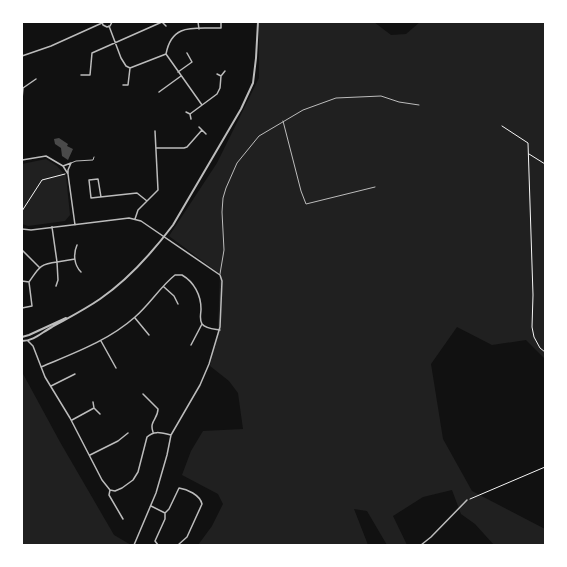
<svg xmlns="http://www.w3.org/2000/svg" width="567" height="567" font-family="Signika,sans-serif">
<rect width="100%" height="100%" fill="#111"/>
<!-- green -->
<path fill="#202020" d="M259,22H374L391,35L406,34L420,22H545V359L526,340L492,345L457,327L431,364L443,439L472,491L545,529V545H494L475,524L461,514L452,490L423,497L393,516L407,545H387L367,511L354,509L368,545H198L212,526L223,504L218,494L182,475L191,451L203,431L243,429L238,393L229,381L210,366L218,329L220,274L169,236L217,163L259,78Z
M46,159L57,166L66,176L70,215L65,221L28,226L22,224V164Z
M22,372L60,442L114,535L131,545H22Z"/>
<!-- building -->
<path fill="#4a4a4a" d="M59,138L68,144L67,146L73,149L68,160L62,156L61,148L55,144L54,139Z"/>
<g fill="none" stroke-linecap="round" stroke-linejoin="round">
<!-- path -->
<path stroke="#f5f5f5" stroke-width="1" d="M502,126L528,143L533,295L532,327L534,337L540,348L545,352
M529,154L545,164
M22,211L42,180L65,174
M470,499L545,467"/>
<!-- service -->
<path stroke="#bcbcbc" stroke-width="1" d="M283,121L301,191L306,204L375,187
M71,163L76,161L93,160L94,157
M220,274L224,250L222,212L223,198L226,188L237,163L259,136L303,110L336,98L381,96L399,102L419,105"/>
<!-- minor -->
<path stroke="#bcbcbc" stroke-width="1.5" d="M102,22L103,25L107,27L110,26L112,22
M162,22L166,26
M198,22L199,29
M109,26L121,58L126,66L130,68L166,54L202,105
M166,54C172,22 195,29 221,28V22
M22,56L51,46L102,23
M178,72L192,62L187,53
M217,74L221,76L225,71
M81,75H90L92,53L162,22
M123,85H128L130,68
M159,92L181,76
M22,99L23,88L36,79
M186,112L190,114
M191,119L190,114L217,94L220,88L221,76
M199,127L206,134
M156,148H184L187,147L202,130
M22,160L46,156L63,166L68,174L75,225
M63,166L71,163L68,170V174
M101,197L98,179L89,180L91,198L137,193L147,201
M135,219L138,210L158,190L155,131
M22,229L31,230L121,219L129,218L141,221L220,275L222,281L220,327L209,364L200,385L171,435L167,455L156,493L134,545
M77,245C73,254 74,265 81,272
M22,250L39,267
M22,281L29,282
M56,286L58,280L57,262L75,259
M164,287L174,296L178,304
M22,308L32,306L29,282C39,268 39,264 57,262L52,227
M135,318L149,335
M28,341L33,346L45,377L70,418L102,480L110,490L115,491L122,488L133,480L138,472L147,437C154,430 162,433 171,435
M101,341L116,368
M191,345L202,324
M41,367C74,353 108,341 135,317C150,304 160,287 175,275H182C194,282 201,295 201,309C201,314 199,319 202,324C206,329 214,329 220,330
M51,386L75,374
M143,394L158,409C158,419 149,421 153,432
M94,408L100,414
M72,420L94,408L93,402
M90,455L118,441L128,433
M110,490L109,495L123,519
M151,506L165,513
M158,545L155,541L165,519V513L169,509L179,488C187,489 200,495 202,504L187,537L178,545
M421,545L431,537L467,500"/>
<!-- tertiary -->
<path stroke="#bcbcbc" stroke-width="2" d="M22,337L29,335L66,318
M22,341C34,341 42,332 52,327C68,318 84,310 100,299C129,279 152,253 173,225L241,109L253,83L256,58L258,22"/>
</g>
<!-- border -->
<rect width="567" height="567" fill="none" stroke="#ffffff" stroke-width="46"/>
</svg>
